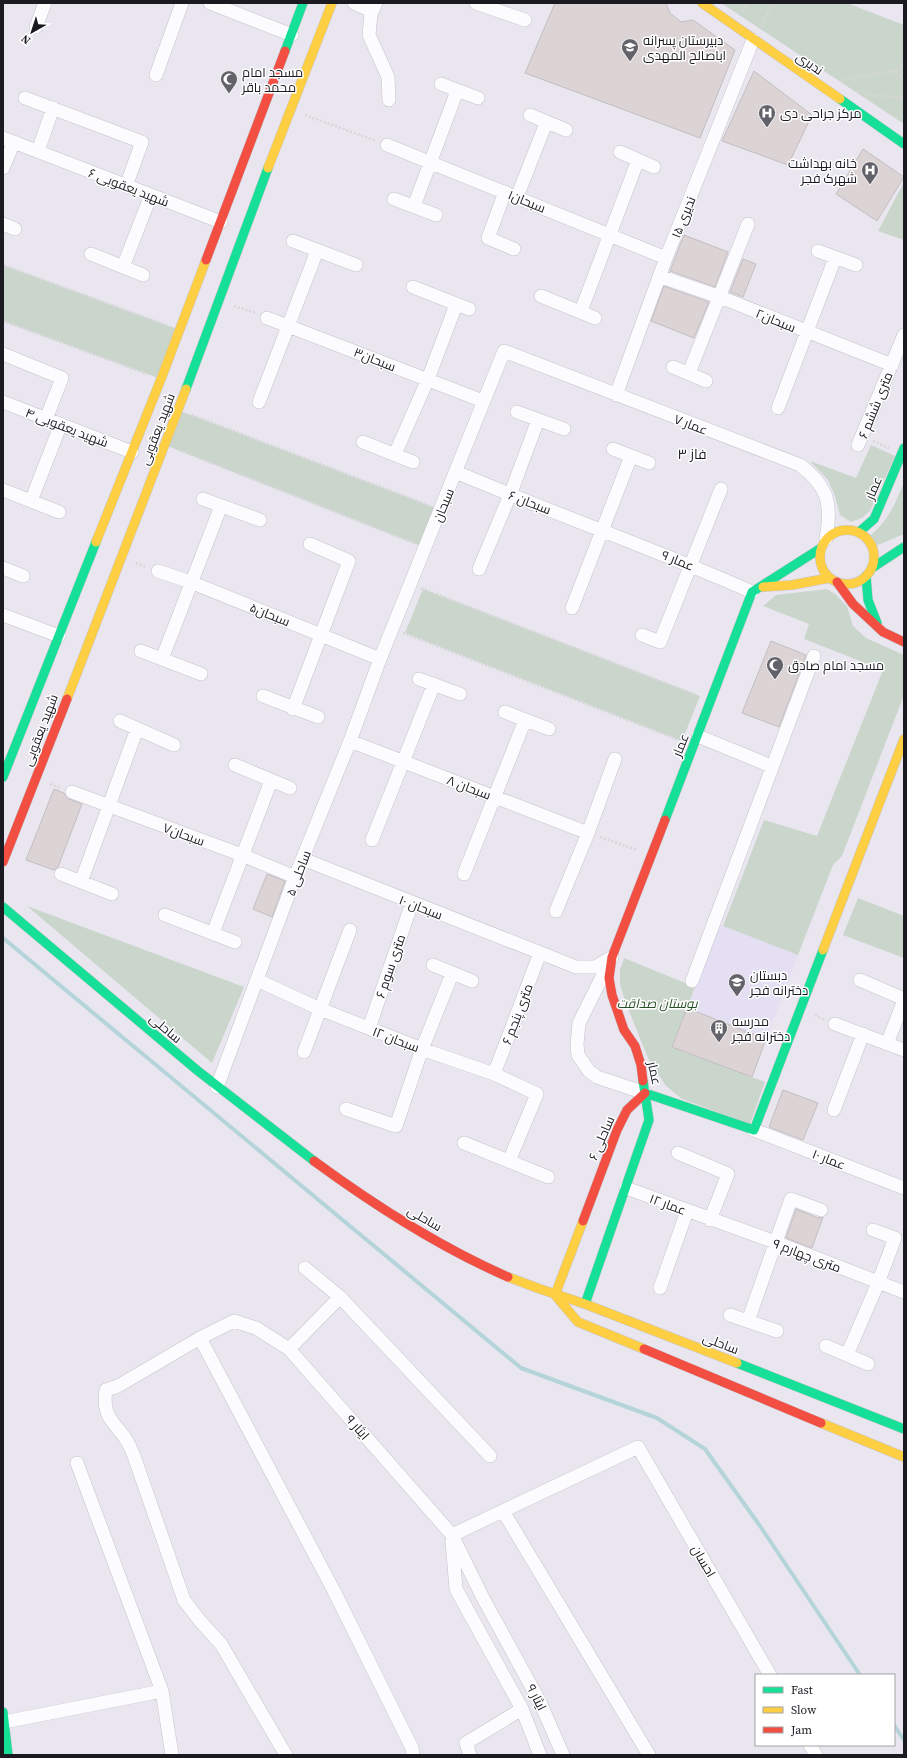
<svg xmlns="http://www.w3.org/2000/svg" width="907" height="1758" font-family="'Source Serif 4',Cairo,serif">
<rect width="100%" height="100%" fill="#e9e6f0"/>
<!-- built -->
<path fill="#e4dff2" d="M718,926H723L798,955L752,1077L672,1047Z"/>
<!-- green -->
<path fill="#cad6cc" d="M721,3H847L904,25V124Z
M904,182V240L878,231Z
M3,265L180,330L161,379L3,321Z
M178,410L441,510L426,548L165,445Z
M871,445L895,456L870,511L862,518L851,522L840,515L835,496L828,480L810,461L856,478Z
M904,482V534L878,545L873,542L870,536C890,518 894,506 904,482Z
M423,589L700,696L682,741L405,633Z
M827,589L835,594L847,606L853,626L866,638L904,655V695L842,856L833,865L798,955L723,926L764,820L817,836L883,670L804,639L809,624L763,606L776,595Z
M858,898L904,916V958L843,935Z
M27,906L244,987L212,1063Z
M624,958L695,987L672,1047L765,1082L750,1124L682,1099L666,1086L648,1058L625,1001L620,984V970Z"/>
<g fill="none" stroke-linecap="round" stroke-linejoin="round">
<!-- stream -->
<path stroke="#b4d4da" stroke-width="4" d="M3,938L521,1368L657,1418L705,1449L760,1526L860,1675
M894,1725L904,1740"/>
</g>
<!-- building -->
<path fill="#dcd3d4" stroke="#c2bec1" d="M555,3H666L670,13L681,22L693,20L735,50L700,138L525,73Z
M754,71L812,115L788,165L722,141Z
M863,149L904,177L877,221L836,194Z
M684,235L728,252L715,287L670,271Z
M743,259L756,264L743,297L730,292Z
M664,286L709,302L694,338L651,321Z
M771,641L806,655L779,727L742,713Z
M54,789L64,793L69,799L82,804L58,867L54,870L26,860Z
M267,874L285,881L272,917L253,909Z
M687,1008L766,1039L752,1077L672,1047Z
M783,1090L818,1103L803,1140L769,1127Z
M796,1209L818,1218L823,1217L812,1248L786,1238Z"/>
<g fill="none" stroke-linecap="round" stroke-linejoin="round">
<!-- street casing -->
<g stroke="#c5c3cb" stroke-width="14">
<path id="street" d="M210,3L292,35
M354,3L372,11
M376,3L371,14L369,35L388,77L389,100
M476,3L525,20
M36,27L45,3
M156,75L182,3
M441,84L478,98
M25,98L142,142L126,186
M530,115L566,130
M3,138L221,222
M387,145L666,258
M38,151L53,108
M620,152L654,167
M3,168L14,142
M505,192L488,238L514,249
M517,197L546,123
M394,199L436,215
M414,206L457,91
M3,224L15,229
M293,241L356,265
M818,251L856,265
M91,254L143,275
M123,267L151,195
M659,276L720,297L892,365
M413,287L469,309
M541,296L595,318
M581,311L638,160
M267,318L483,401
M3,354L62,378L46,419
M673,367L706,381
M689,373L748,224
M616,395L666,258L753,40
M3,402L132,452
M259,402L317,251
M778,408L835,258
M517,412L564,429
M363,442L413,462
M858,445L904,335
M613,449L649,463
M395,454L428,379L456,305
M456,472C554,514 655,549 752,592
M3,490L59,512
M203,499L260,520
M31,501L61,424
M3,568L23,576
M479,569L510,495L538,420
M158,571L193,583L380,659
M572,608L631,456
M3,615L59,636
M642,635L660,642L721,489
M141,651L201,674
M162,659L221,506
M419,679L460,694
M263,696L318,717
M293,709L349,561L310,544
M505,712L549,729
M120,721L174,745
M698,736L771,766
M350,741L588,833
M235,765L290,788
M72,792L242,855L295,877
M372,840L434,684
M303,859L576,967H595L612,957
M61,874L112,894
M464,874L525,720
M81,882L137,729
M556,911L588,833L615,759
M165,915L235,942
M213,933L271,781
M433,965L472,981
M608,965L579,1023L577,1044L578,1055L589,1071L597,1077L645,1093
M257,980L320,1009L422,1049L494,1074L537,1094L509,1161
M860,980L904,999
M692,981L814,656
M835,1024L904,1050
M369,1028L412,903
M887,1044L904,1000
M304,1052L350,930
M494,1074L540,953
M217,1087L295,877L350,741L380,659L504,351L800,465C829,487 832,505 826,539
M346,1109L396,1126L422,1049L452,974
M834,1110L863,1034
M754,1130L904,1188
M464,1143L548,1177
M678,1153L728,1174L710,1220
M626,1188L775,1242L904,1292
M305,1268L340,1297L490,1456
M660,1288L687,1211
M730,1315L777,1331
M748,1321L791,1199L821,1210
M200,1338L334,1591L412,1748L413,1755
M826,1346L868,1364
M289,1349L340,1297
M847,1355L878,1283L895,1238L873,1230
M503,1511L649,1755
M452,1535L638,1447L770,1675
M452,1541L456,1589L522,1709L540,1755
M162,1691L172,1755
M4,1722L162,1691L77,1463
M810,1745L816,1755
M286,1755L221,1644L200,1621L184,1600L134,1456C131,1450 129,1443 125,1438C112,1420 102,1416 106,1390L118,1386L200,1338L234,1321L256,1328L289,1349L452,1535L483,1598L540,1702L563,1755
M470,1755L466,1743L522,1709"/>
</g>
<!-- fast casing -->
<g stroke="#c5c3cb" stroke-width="10">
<path id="fast" d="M285,51L303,3
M840,99L904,144
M186,389L268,168
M859,532L874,519L904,448
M872,568L904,547
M866,576L868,600L877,623
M3,777L96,542
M665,820L752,592L821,548
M3,907L198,1071L314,1161
M645,1093L754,1130L823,950
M585,1304L649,1120L643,1081
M737,1363L904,1429
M3,1712L8,1755"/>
</g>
<!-- slow casing -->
<g stroke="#c5c3cb" stroke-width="10">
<path id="slow" d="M702,3L840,99
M268,168L332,3
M820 557a27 27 0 1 1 54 0a27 27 0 1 1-54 0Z
M96,542L161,379L206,260
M763,587L792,585L829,578
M67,699L186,389
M823,950L904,739
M583,1221L555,1295L578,1322L644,1349
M508,1277L540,1289L585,1304L737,1363
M821,1423L904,1457"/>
</g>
<!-- jam casing -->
<g stroke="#c5c3cb" stroke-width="10">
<path id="jam" d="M206,260L285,51
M837,582L853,604L883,632L904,642
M3,862L67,699
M643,1081L641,1065L635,1046L624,1030L612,995L609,978L612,957L665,820
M314,1161C374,1205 439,1247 508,1277
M583,1221L617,1130L627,1110L645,1093
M644,1349L821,1423"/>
</g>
<!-- path -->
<path stroke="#d7d6d9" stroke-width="2.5" stroke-dasharray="2 2" stroke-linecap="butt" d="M743,12L746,3
M762,27L772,3
M893,72L903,65L904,61
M841,80L890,71L904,77
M857,91L869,95L904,98
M305,115L376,141
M3,265L166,325
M234,306L256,313
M3,321L147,374
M192,415L428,505
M873,441L889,448
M179,450L414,543
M136,563L146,567
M421,588L696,695
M403,633L679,740
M50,784L61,788
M600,837L637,850
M815,1015L825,1020"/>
<!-- street -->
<use href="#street" stroke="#fcfbfd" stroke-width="13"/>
<!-- fast -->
<use href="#fast" stroke="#16e098" stroke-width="9"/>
<!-- slow -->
<use href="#slow" stroke="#ffcf43" stroke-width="9"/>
<!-- jam -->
<use href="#jam" stroke="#f24e42" stroke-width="9"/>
</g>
<!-- icons -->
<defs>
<g id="school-pin" transform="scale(0.9)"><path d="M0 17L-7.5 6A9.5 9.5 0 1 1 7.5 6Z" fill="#636169" stroke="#fff"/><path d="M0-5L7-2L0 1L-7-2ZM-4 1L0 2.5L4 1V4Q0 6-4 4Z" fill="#fff"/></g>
<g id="mosque-pin" transform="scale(0.9)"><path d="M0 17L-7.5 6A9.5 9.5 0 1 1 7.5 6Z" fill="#636169" stroke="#fff"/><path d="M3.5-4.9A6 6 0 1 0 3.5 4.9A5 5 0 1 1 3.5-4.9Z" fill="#fff"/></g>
<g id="hospital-pin" transform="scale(0.9)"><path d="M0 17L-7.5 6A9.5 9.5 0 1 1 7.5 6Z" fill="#636169" stroke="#fff"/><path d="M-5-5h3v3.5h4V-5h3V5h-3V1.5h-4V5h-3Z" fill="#fff"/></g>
<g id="building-pin" transform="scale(0.9)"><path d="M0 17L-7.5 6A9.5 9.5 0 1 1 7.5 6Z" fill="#636169" stroke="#fff"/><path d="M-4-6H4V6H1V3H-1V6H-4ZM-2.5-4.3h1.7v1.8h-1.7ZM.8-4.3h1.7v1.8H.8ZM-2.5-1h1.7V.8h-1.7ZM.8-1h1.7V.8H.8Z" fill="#fff"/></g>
</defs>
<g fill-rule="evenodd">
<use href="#school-pin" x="630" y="47"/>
<use href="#mosque-pin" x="229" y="79"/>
<use href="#hospital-pin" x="767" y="113"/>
<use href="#hospital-pin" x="870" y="170"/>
<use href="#mosque-pin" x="775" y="665"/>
<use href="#school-pin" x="737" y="982"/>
<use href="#building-pin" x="719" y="1028"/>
</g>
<g text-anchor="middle" stroke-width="3" stroke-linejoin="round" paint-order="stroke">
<!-- poi labels -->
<g font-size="13" fill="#1b1a20" stroke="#fff" text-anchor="start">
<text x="643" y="45">دبیرستان پسرانه<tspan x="643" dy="15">اباصالح المهدی</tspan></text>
<text x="242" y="77">مسجد امام<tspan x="242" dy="15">محمد باقر</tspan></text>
<text x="780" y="118">مرکز جراحی دی</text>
<text x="857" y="168" text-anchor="end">خانه بهداشت<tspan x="857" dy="15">شهرک فجر</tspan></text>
<text x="788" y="670">مسجد امام صادق</text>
<text x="750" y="980">دبستان<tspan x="750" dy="15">دخترانه فجر</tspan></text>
<text x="732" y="1026">مدرسه<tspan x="732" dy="15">دخترانه فجر</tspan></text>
</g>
<!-- street labels -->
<g font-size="13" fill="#1b1a20" stroke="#fff">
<text transform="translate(810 63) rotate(35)" y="5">ندیری</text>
<text transform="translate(129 187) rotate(21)" y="5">شهید یعقوبی ۶</text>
<text transform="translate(527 201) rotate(22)" y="5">سبحان۱</text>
<text transform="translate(683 217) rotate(-68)" y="5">ندیری ۱۵</text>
<text transform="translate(776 320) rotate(22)" y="5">سبحان۲</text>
<text transform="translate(375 359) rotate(21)" y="5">سبحان۳</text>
<text transform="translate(875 405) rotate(-68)" y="5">۶ متری ششم</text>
<text transform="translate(691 424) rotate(21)" y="5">عمار ۷</text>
<text transform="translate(67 427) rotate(21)" y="5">شهید یعقوبی ۴</text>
<text transform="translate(157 429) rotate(-69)" y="5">شهید یعقوبی</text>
<text transform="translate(873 488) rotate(-67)" y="5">عمار</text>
<text transform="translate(530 502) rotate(21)" y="5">سبحان ۶</text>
<text transform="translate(443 505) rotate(-68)" y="5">سبحان</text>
<text transform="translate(678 560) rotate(22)" y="5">عمار ۹</text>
<text transform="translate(270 614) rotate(22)" y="5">سبحان۵</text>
<text transform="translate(40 730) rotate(-69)" y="5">شهید یعقوبی</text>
<text transform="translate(680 745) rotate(-68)" y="5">عمار</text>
<text transform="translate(469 787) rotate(21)" y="5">سبحان ۸</text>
<text transform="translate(184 834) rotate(20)" y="5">سبحان۷</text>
<text transform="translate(298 873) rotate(-69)" y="5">ساحلی ۵</text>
<text transform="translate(421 907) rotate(21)" y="5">سبحان ۱۰</text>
<text transform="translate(390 966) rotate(-71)" y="5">۶ متری سوم</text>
<text transform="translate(517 1014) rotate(-69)" y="5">۶ متری پنجم</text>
<text transform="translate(166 1028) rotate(40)" y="5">ساحلی</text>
<text transform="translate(396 1039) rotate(21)" y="5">سبحان ۱۲</text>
<text transform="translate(655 1073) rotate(78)" y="5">عمار</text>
<text transform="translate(601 1138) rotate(-67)" y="5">ساحلی ۶</text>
<text transform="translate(829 1159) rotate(21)" y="5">عمار ۱۰</text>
<text transform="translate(668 1204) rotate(20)" y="5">عمار ۱۲</text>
<text transform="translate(425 1218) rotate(30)" y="5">ساحلی</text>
<text transform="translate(807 1255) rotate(21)" y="5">۹ متری چهارم</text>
<text transform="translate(721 1343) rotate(21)" y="5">ساحلی</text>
<text transform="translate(358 1427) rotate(49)" y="5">ایثار ۹</text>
<text transform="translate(704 1561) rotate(60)" y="5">احسان</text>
<text transform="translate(537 1697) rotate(63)" y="5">ایثار ۹</text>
</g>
<!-- park labels -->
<g font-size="13" font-style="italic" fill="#274f27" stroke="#fff">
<text x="657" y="1008">بوستان صداقت</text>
</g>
<!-- neighbourhood labels -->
<g font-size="14" fill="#1b1a20" stroke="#fff">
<text x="692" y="459">فاز ۳</text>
</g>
</g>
<!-- border -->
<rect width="907" height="1758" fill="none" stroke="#1b1a20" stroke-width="8"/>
<!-- legend -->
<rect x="755" y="1674" width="140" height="72" fill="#ffffff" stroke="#a4a3a6"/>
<rect x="763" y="1687" width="20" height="6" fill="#16e098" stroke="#a4a3a6"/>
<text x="791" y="1694" font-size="12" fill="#1b1a20">Fast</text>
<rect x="763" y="1707" width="20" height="6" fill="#ffcf43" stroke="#a4a3a6"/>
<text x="791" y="1714" font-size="12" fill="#1b1a20">Slow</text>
<rect x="763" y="1727" width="20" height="6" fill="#f24e42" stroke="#a4a3a6"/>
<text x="791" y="1734" font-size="12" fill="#1b1a20">Jam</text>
<!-- north arrow -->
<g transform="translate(32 32) rotate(219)" stroke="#ffffff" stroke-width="3" paint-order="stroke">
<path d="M0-3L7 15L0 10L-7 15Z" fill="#1b1a20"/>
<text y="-6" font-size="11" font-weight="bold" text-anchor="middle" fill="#1b1a20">N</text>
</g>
</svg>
